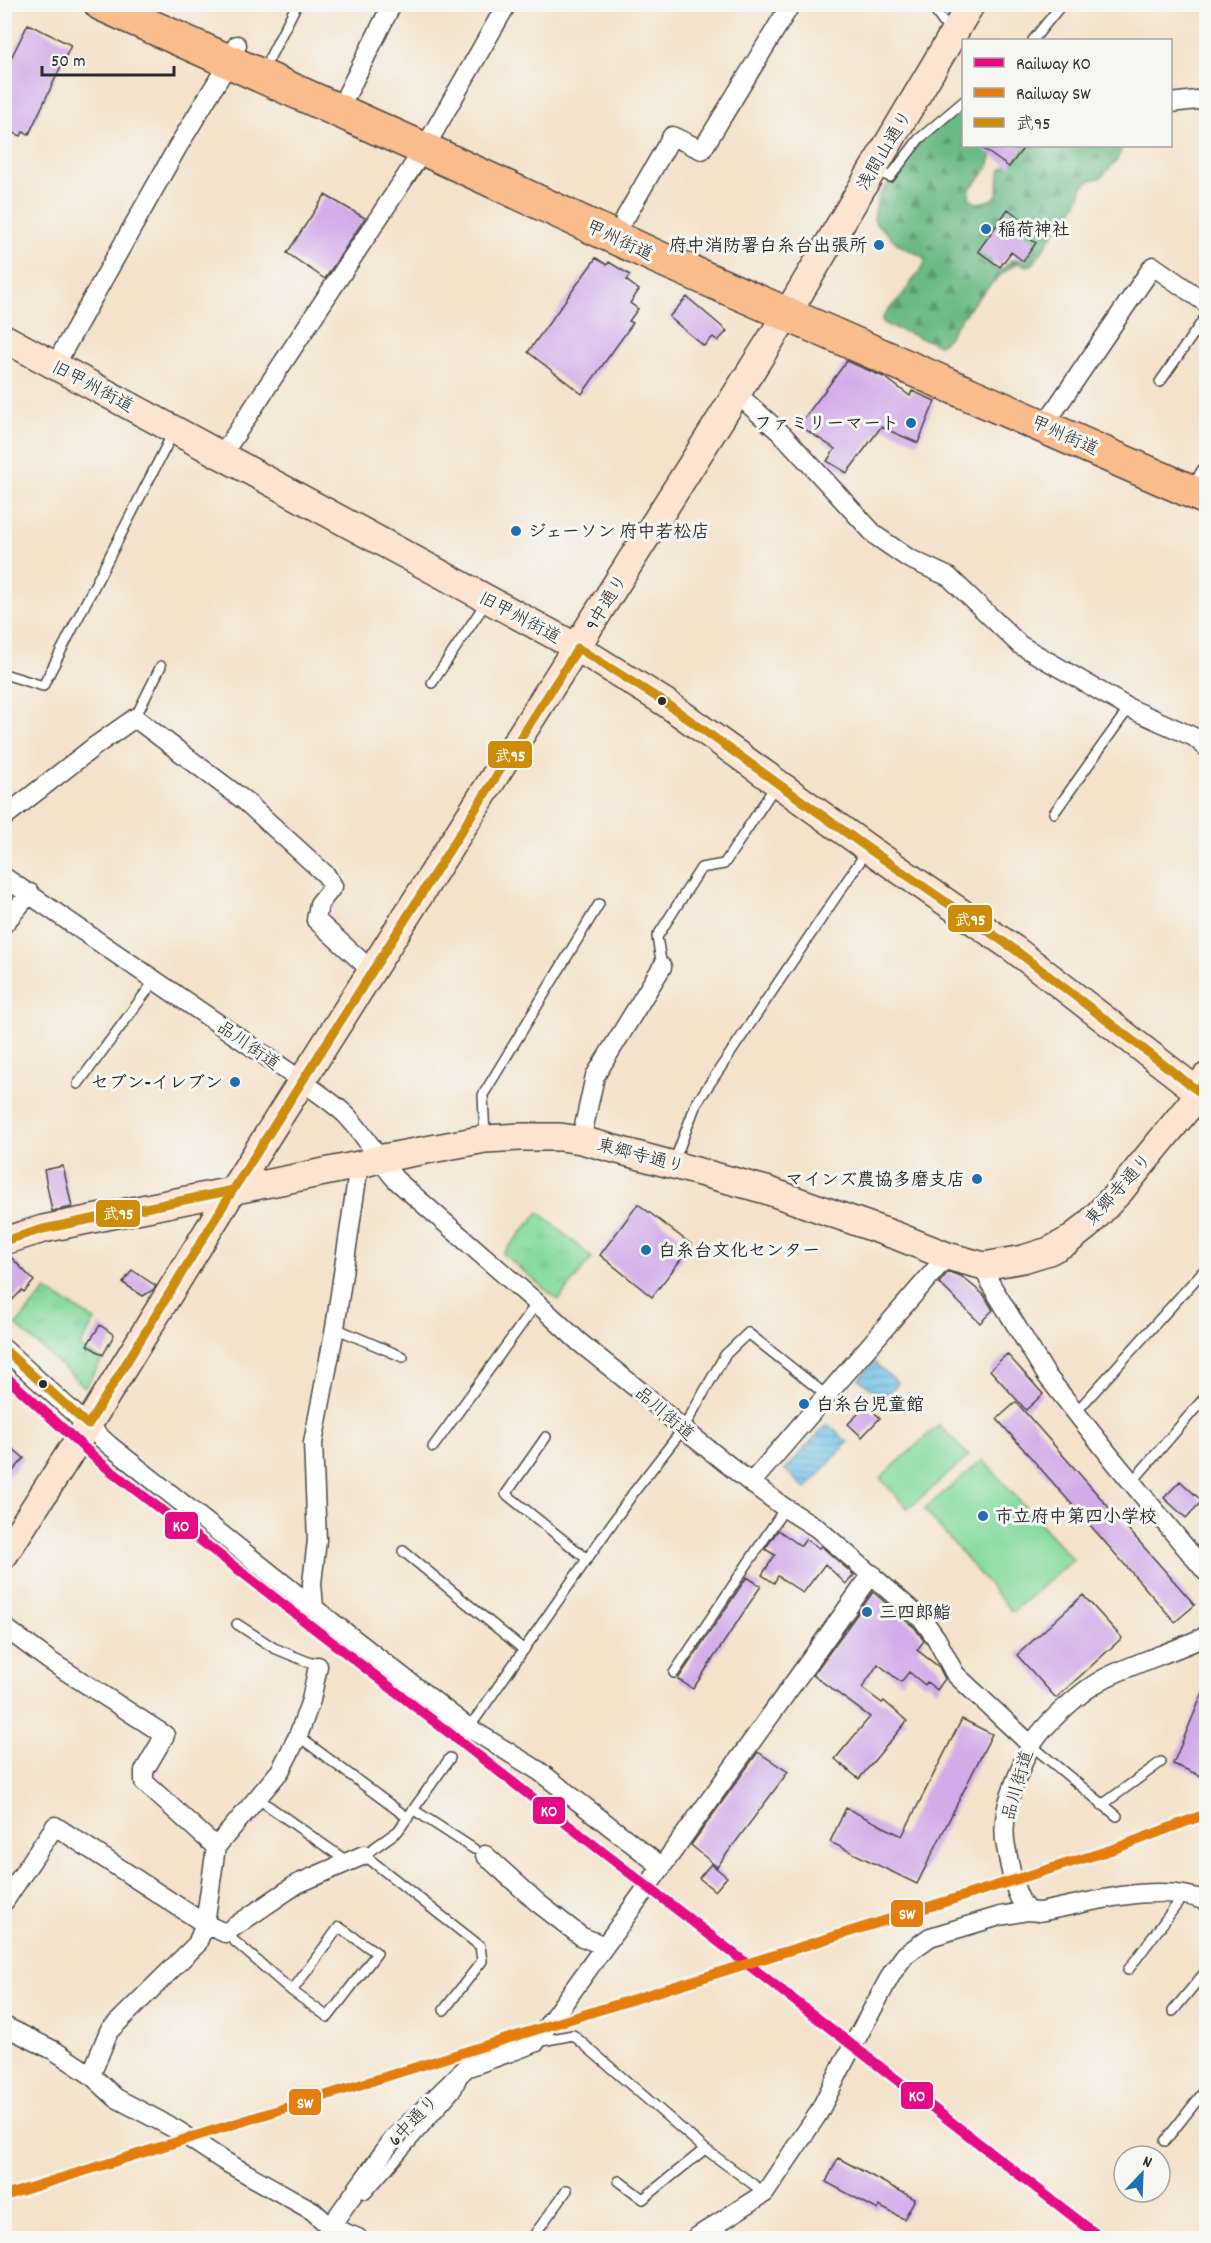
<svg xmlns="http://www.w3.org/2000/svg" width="1211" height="2243" font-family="Dekko,'Klee One',sans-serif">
<defs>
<pattern id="forest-firs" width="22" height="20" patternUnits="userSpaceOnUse" patternTransform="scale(1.5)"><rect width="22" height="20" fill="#6bba85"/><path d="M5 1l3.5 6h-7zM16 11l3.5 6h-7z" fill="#58976d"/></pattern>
<pattern id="park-tufts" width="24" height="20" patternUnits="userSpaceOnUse" patternTransform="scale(1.5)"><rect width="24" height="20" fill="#84da9e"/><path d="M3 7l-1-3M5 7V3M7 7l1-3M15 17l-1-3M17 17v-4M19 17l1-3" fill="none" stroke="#72bb88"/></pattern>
<pattern id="water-rules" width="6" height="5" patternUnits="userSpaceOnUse" patternTransform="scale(1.5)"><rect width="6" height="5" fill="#6ec0e9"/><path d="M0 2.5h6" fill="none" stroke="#5b9cbd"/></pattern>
</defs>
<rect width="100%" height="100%" fill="#f6f6f2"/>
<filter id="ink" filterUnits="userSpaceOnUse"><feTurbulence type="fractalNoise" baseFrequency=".0167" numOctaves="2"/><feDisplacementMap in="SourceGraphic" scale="12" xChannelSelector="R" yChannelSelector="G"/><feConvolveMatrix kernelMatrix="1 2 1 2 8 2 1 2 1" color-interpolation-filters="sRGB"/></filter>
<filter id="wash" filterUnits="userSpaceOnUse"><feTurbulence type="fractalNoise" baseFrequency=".008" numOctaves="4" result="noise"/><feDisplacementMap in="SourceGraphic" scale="24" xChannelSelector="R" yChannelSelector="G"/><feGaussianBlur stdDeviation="1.35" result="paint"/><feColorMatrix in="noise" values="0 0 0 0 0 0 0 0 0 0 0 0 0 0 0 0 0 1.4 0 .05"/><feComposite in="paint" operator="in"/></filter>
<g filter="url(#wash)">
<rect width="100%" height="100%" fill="#f4e2ca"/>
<!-- green -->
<path fill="#84da9e" stroke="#588264" stroke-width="1.5" d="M939,1425L969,1456L908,1509L880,1478Z
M983,1460L1073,1560L1012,1612L924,1509Z"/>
<!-- forest -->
<path fill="url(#forest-firs)" stroke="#4b7258" stroke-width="1.5" fill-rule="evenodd" d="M963,107L964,146H991C994,164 983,176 970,188L969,197L976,203C1008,200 993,189 1001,169L1015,161L1020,151L1018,146H1123L1116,161L1106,172L1100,178L1091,180L1082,187L1080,197L1067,219L1056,230L1033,264L1027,266L1018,263C998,273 971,305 957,324C950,333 950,339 939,345L884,324L882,320L884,315L904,293L925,263L924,257C915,252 906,250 898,244C890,238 885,229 876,224L874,219L878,197L920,141ZM1027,248L1030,252L1028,257L1021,260H1011L1003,269L997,271L992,266L987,252Z"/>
<!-- park -->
<path fill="url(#park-tufts)" stroke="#588264" stroke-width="1.5" d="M539,1212L592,1258L558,1300L503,1254Z
M46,1290L95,1320L80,1347L102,1360L85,1387L16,1325Z"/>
<!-- water -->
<path fill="url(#water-rules)" stroke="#4c768a" stroke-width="1.5" d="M874,1362L898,1383L884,1399L859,1379Z
M827,1424L848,1442L806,1489L785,1470Z"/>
<g id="blocks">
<!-- building -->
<path fill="#d2abe9" d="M28,24L71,45L29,134L23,132L21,136L4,129V72Z
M979,146H1025L1009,167Z
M325,195L365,218L325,279L287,253Z
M1008,209L1030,226L1024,235L1036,243L1023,261L1011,252L1000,267L978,251Z
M596,258L607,265L609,262L630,275L626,280L639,290L630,303L638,309L629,321L633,323L582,394L528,352Z
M687,297L727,331L718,341L713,337L704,346L669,317Z
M847,361L886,378L910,396L912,391L935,401L918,443L881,427L847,473L827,461L835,449L799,425Z
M63,1166L72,1207L52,1211L44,1170Z
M638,1204L692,1245L652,1297L600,1255Z
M4,1256H10L34,1281L24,1292L22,1290L4,1309Z
M132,1270L156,1286L153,1290L143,1296L123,1283Z
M948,1272L961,1276L984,1295L993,1310L980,1323L939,1283Z
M100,1325L114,1335L103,1355L87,1345Z
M1007,1354L1043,1394L1026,1410L990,1370Z
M1016,1402L1195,1605L1175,1622L997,1419Z
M867,1405L880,1418L862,1437L848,1424Z
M4,1441L24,1458L4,1482Z
M1180,1481L1202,1501L1186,1518L1164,1498Z
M778,1530L801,1546L806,1539L819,1548L821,1546L854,1575L846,1584L825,1564L803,1593L778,1576L774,1583L762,1575L775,1555L765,1549Z
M747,1577L761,1586L693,1689L678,1679Z
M873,1592L887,1604L886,1605L915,1628L924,1641L917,1650L939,1667L945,1679L937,1690L927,1682L925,1685L909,1672L901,1682L878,1664L862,1688L882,1703L884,1701L907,1721L859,1779L835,1759L870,1717L813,1675Z
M1083,1595L1122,1638L1056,1698L1017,1655Z
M1206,1685V1778L1173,1764Z
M962,1719L992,1734L917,1884L830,1842L846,1808L902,1836Z
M758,1752L788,1772L717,1867L691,1845Z
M711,1864L727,1877L715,1891L699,1878Z
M838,2158L915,2199L904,2219L879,2206L878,2210L826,2182Z"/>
</g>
</g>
<g filter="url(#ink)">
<use href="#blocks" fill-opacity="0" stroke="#494643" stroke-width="1.5"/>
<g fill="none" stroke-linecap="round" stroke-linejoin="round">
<!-- lane casing -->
<g stroke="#494643" stroke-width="12">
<path id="lane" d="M930,4L950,32
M1033,40L1062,4
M269,59L297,4
M874,170L890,177L919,139L964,101
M1160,382L1206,316
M4,674L43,686L173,433
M432,683L487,601
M135,718L161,666
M1054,813L1129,708
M662,967L657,937L701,868L724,864L776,785
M78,1084L155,980
M485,1137L483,1095L599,904
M674,1162L696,1104L867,851
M335,1328L403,1357
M1075,1413L1206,1268
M546,1437L506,1494L587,1559
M433,1447L537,1303
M1132,1482L1206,1396
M403,1551L524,1650
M237,1624L274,1648L318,1666
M674,1673L785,1508
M469,1728L634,1492L683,1429L725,1355L748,1333L826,1395
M298,1736L408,1818
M1031,1745L1117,1816
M257,1798L348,1862
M1102,1805L1161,1762
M414,1810L474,1849
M225,1933L292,1991L328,2017L377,1953L339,1927L292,1991
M1128,1970L1184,1895
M444,2010L482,1961L480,1946L364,1855L398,1831L450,1758
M1173,2011L1206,1971
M537,2042L573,2035L705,2149L765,2193
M1165,2141L1206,2089
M619,2181L643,2199L705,2149
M366,2194L457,2090L462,2078
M716,2226L730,2238
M532,2238L567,2190"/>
</g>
<!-- street casing -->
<g stroke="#494643" stroke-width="21">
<path id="street" d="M347,94L392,4
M1170,103L1206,99
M625,218L672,136L702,150L791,4
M55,365L177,148L229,62L237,45
M736,393L784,436L876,536L908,558L949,577L1020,645L1129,708L1194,737L1206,747
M1052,414L1153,266L1206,303
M222,455L424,149L507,4
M1201,481L1206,472
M4,817L95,746L135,718L245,801L326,875L333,886L319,904L316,920L372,971
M4,877L302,1081C316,1092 334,1103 347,1116C366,1136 378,1159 396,1180L537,1303L579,1342L640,1391L683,1429L751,1483L785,1508L817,1528L923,1620L936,1638L955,1674L1031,1745
M4,924L30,893
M581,1140L595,1076L662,967
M984,1266L990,1283L1047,1376L1114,1461L1206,1572
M4,1349L109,1445L314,1608L469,1728L539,1771L662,1867
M751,1483L947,1256
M314,1608L312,1583L317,1540L313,1443L335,1328L359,1165
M4,1627L50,1661L165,1735L144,1771V1782L216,1847
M485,1855L538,1903L582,1937L605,1946
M4,1902L55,1826L205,1924L225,1933L297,1884L364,1855
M1028,1911C1014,1897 1010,1866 1006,1847C1001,1822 1008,1798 1018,1775C1022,1766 1025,1755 1031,1746C1044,1724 1082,1690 1105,1678C1137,1662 1173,1652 1206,1636
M4,2026L55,2051L91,2075L116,2098L177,2130L224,2161L313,2211L330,2227L358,2238
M91,2075L109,2031L197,1944L205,1924L216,1847L280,1771L298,1736L311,1700L318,1666
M326,2238L330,2227L344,2207L394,2138L466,2068L535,2043L872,1574
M695,2238L765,2193L818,2114L845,2060L892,1973L905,1955L930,1937L1000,1916L1028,1911L1039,1912C1090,1903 1157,1881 1206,1901"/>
</g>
<!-- secondary casing -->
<g stroke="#494643" stroke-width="30">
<path id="secondary" d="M4,338L578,648L666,703L869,849L1014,949L1206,1098
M4,1241L43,1229L359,1165L378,1159L485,1139L520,1137H560L581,1140L766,1190L897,1236L947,1256L984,1266L1023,1259L1049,1251L1068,1241L1087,1226L1120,1191L1191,1104L1206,1077
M4,1555L88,1425L233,1190L787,314L971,4"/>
</g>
<!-- highway casing -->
<g stroke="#494643" stroke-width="36">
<path id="highway" d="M101,4L424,149L659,258L1206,498"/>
</g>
<!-- lane -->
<use href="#lane" stroke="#fff" stroke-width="9"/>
<!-- street -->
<use href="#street" stroke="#fff" stroke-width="18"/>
<!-- secondary -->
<use href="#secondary" stroke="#fde4d1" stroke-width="27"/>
<!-- highway -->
<use href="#highway" stroke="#fabc8b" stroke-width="33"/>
<!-- bus-1 casing -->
<g stroke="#f6f6f2" stroke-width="14">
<path id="bus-1" d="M4,1241L43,1229L233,1190
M4,1349L88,1425L233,1190L578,648L666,703L869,849L1014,949L1198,1091L1206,1077"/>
</g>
<!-- bus-1 -->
<use href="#bus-1" stroke="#ce8d09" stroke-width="9"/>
<!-- rail-1 casing -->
<g stroke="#f6f6f2" stroke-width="15">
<path id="rail-1" d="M4,1375L102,1464L1101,2238"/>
</g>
<!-- rail-2 casing -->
<g stroke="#f6f6f2" stroke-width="15">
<path id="rail-2" d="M4,2196L1114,1849L1206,1814"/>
</g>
<!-- rail-1 -->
<use href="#rail-1" stroke="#e50b84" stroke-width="10"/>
<!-- rail-2 -->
<use href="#rail-2" stroke="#e57d10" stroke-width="10"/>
</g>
</g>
<!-- markers -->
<g fill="#1f6fb2" stroke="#f6f6f2" stroke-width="2">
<circle cx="986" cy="229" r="6"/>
<circle cx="879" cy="245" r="6"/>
<circle cx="911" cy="423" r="6"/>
<circle cx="516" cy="531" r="6"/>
<circle cx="235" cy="1082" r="6"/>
<circle cx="977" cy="1179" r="6"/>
<circle cx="646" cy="1250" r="6"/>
<circle cx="804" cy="1404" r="6"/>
<circle cx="983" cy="1516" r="6"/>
<circle cx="867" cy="1612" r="6"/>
</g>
<g fill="#2b2b2b" stroke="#f6f6f2" stroke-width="2">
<circle cx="662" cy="701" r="5"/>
<circle cx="43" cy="1384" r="5"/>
</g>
<g text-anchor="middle" stroke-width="6" stroke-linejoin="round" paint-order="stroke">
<!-- street labels -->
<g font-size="18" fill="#2b2b2b" stroke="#f6f6f2">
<text transform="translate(884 150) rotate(-59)" y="6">浅間山通り</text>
<text transform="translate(620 240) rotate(25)" y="6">甲州街道</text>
<text transform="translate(93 386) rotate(28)" y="6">旧甲州街道</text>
<text transform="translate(1065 435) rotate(24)" y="6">甲州街道</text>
<text transform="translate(606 602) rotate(-58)" y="6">9中通り</text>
<text transform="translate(520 617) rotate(28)" y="6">旧甲州街道</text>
<text transform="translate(249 1045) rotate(35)" y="6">品川街道</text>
<text transform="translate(641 1155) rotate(15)" y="6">東郷寺通り</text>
<text transform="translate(1118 1189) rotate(-48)" y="6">東郷寺通り</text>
<text transform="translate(665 1413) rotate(41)" y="6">品川街道</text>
<text transform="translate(1017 1785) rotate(-74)" y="6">品川街道</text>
<text transform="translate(413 2120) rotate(-46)" y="6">6中通り</text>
</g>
<!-- poi labels -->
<g font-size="18" font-weight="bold" fill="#2b2b2b" stroke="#f6f6f2" text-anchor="start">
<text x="998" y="235">稲荷神社</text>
<text x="867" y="251" text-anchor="end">府中消防署白糸台出張所</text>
<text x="899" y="429" text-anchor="end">ファミリーマート</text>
<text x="528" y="537">ジェーソン 府中若松店</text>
<text x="223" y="1088" text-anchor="end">セブン-イレブン</text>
<text x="965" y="1185" text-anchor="end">マインズ農協多磨支店</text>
<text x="658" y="1256">白糸台文化センター</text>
<text x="816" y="1410">白糸台児童館</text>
<text x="995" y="1522">市立府中第四小学校</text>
<text x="879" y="1618">三四郎鮨</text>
</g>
</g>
<g stroke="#f6f6f2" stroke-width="2">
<rect x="487" y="740" width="46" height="29" rx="6" fill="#ce8d09"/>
<rect x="947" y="904" width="46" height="29" rx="6" fill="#ce8d09"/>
<rect x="95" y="1199" width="46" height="29" rx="6" fill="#ce8d09"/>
<rect x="164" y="1511" width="35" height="29" rx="6" fill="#e50b84"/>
<rect x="532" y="1796" width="34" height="29" rx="6" fill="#e50b84"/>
<rect x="890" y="1899" width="34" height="29" rx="6" fill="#e57d10"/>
<rect x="900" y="2081" width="34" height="29" rx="6" fill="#e50b84"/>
<rect x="288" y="2088" width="34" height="28" rx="6" fill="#e57d10"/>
</g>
<g font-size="16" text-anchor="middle" font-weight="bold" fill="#fff">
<text x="510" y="761">武95</text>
<text x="970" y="925">武95</text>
<text x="118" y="1219">武95</text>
<text x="181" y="1531">KO</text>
<text x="549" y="1816">KO</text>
<text x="907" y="1919">SW</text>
<text x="917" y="2101">KO</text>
<text x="305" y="2108">SW</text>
</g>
<!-- margin -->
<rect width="1211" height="2243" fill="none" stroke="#f6f6f2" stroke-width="24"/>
<!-- legend -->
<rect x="962" y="39" width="210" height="108" fill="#f6f6f2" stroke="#a5a5a2" stroke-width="1.5"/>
<rect x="974" y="58" width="30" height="9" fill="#e50b84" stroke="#a5a5a2" stroke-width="1.5"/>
<text x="1016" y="69" font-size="18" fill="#2b2b2b">Railway KO</text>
<rect x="974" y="88" width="30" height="9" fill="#e57d10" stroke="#a5a5a2" stroke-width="1.5"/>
<text x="1016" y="99" font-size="18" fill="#2b2b2b">Railway SW</text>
<rect x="974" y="118" width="30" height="9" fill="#ce8d09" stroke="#a5a5a2" stroke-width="1.5"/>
<text x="1016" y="129" font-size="18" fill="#2b2b2b">武95</text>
<!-- north arrow -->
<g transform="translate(1142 2174) rotate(23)"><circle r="28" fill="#f6f6f2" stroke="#a5a5a2" stroke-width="1.5"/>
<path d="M0-4.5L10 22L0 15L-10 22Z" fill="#1f6fb2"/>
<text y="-9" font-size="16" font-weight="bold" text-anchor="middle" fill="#2b2b2b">N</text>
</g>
<!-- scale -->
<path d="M42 66v9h132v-9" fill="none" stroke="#2b2b2b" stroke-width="3"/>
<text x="51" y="66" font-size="18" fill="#2b2b2b" stroke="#f6f6f2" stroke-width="4.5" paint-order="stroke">50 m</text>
</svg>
